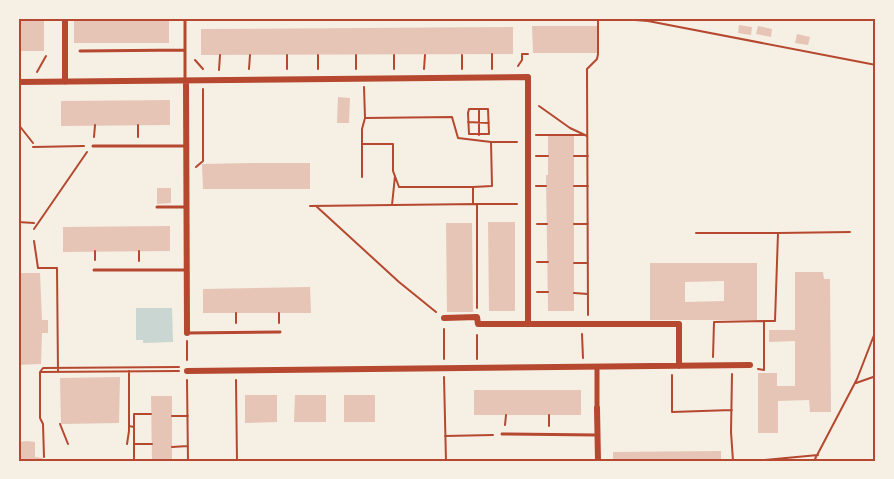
<svg xmlns="http://www.w3.org/2000/svg" width="894" height="479" font-family="Montserrat,sans-serif">
<rect width="100%" height="100%" fill="#f6efe4"/>
<!-- water -->
<path fill="#c9d6d2" d="M136,308H172L173,342L143,343V340H136Z"/>
<!-- building -->
<path fill="#e6c5b7" fill-rule="evenodd" d="M18,18H44V51H18Z
M74,18H169V43H74Z
M739,25L752,27L751,35L738,33Z
M532,26H597V53H533Z
M758,26L772,29L771,37L756,34Z
M513,27V54L201,55V29Z
M797,34L810,37L808,45L795,43Z
M338,97L350,98L349,123H337Z
M170,100V125L61,126V101Z
M548,136H574V311H548L546,175H548Z
M253,163H310V189H203L202,164Z
M157,188H171V203L157,204Z
M488,222H515V311H489Z
M446,223H472L473,312H447Z
M170,226V251L63,252V227Z
M650,263H757V320H650ZM724,281V301L685,302V282Z
M795,272H823L824,279H830L831,412H810L809,400L778,401V433H758V373H777V386H795V341L769,342V330H795Z
M18,273H40L42,320H48V333H42L41,364L18,365Z
M310,287L311,313H203V289Z
M120,377L119,423L61,424L60,378Z
M474,390H581V415H474Z
M245,395H277V422L245,423Z
M295,395H326V422H294Z
M344,395H375V422H344Z
M151,396H172V461H152Z
M27,441L35,442V457L43,458V461H18V442Z
M721,451V461H613V452Z
M246,459H310V461H246Z"/>
<g fill="none" stroke-linecap="round" stroke-linejoin="round">
<!-- path -->
<path stroke="#b5482f" stroke-width="2" d="M608,18L648,21L876,65
M492,54V69
M356,55V69
M394,55V69
M462,55V69
M195,60L203,69
M518,66L522,60V54H528
M249,69L250,55
M287,69V55
M318,69V55
M424,69L425,55
M219,70L220,55
M37,72L46,56
M364,87L365,118L452,117L458,138L491,142H517
M539,106L570,128L587,136
M469,109H488L489,134H469L468,113Z
M468,122L489,123
M18,124L33,143
M479,135V109
M536,135H585
M94,137L95,125
M138,137V125
M362,144H393V171L399,187H473V204
M33,147L84,146
M536,156H548
M574,156H588
M196,167L203,161V89
M362,177V129L365,118
M536,186H546
M574,186H588
M473,187L492,186L491,142
M392,205L395,176
M310,206L477,204
M316,206L399,282L436,312
M18,222L34,223
M537,224H547
M574,224H588
M34,229L87,152
M696,233H778
M34,241L38,268H57L58,372
M95,260V251
M139,261V251
M537,262H548
M574,263H588
M537,292H548
M574,293L588,294
M477,308V204H517
M588,315L587,69L597,59L598,54V18
M765,321H775L778,233L850,232
M236,323V313
M279,323V313
M582,334L583,358
M187,341V360
M713,357L714,322L764,321V370L758,369
M444,359V329
M477,359V335
M40,372L43,368L179,367
M40,372L179,371
M40,372V418L43,424L44,457
M732,374L731,432L733,461
M672,375V412L732,410
M444,377L446,461
M187,380L188,461
M236,380L237,461
M856,383L876,376
M172,416H188
M60,424L68,444
M505,425L506,415
M129,426L134,427V461
M549,426V415
M134,427V414H151
M445,436L493,435
M127,444L129,431V371
M134,444H152
M172,447L188,446
M755,461L818,455
M814,461L857,379L876,330"/>
<!-- service -->
<path stroke="#b5482f" stroke-width="3" d="M185,18V79
M80,51L185,50
M93,146H186
M157,207H186
M94,270H187
M187,333L280,332
M502,434L596,435"/>
<!-- pedestrian -->
<path stroke="#b5482f" stroke-width="5" d="M597,408V367"/>
<!-- minor -->
<path stroke="#b5482f" stroke-width="6" d="M186,81L187,333
M18,82L528,77V324
M65,82V18
M444,318L477,317L478,324H679V366
M187,371L750,365
M597,408L598,461"/>
</g>
<!-- border -->
<rect width="894" height="479" fill="none" stroke="#f6efe4" stroke-width="39"/>
<rect x="20" y="20" width="854" height="440" fill="none" stroke="#b5482f" stroke-width="2"/>
</svg>
